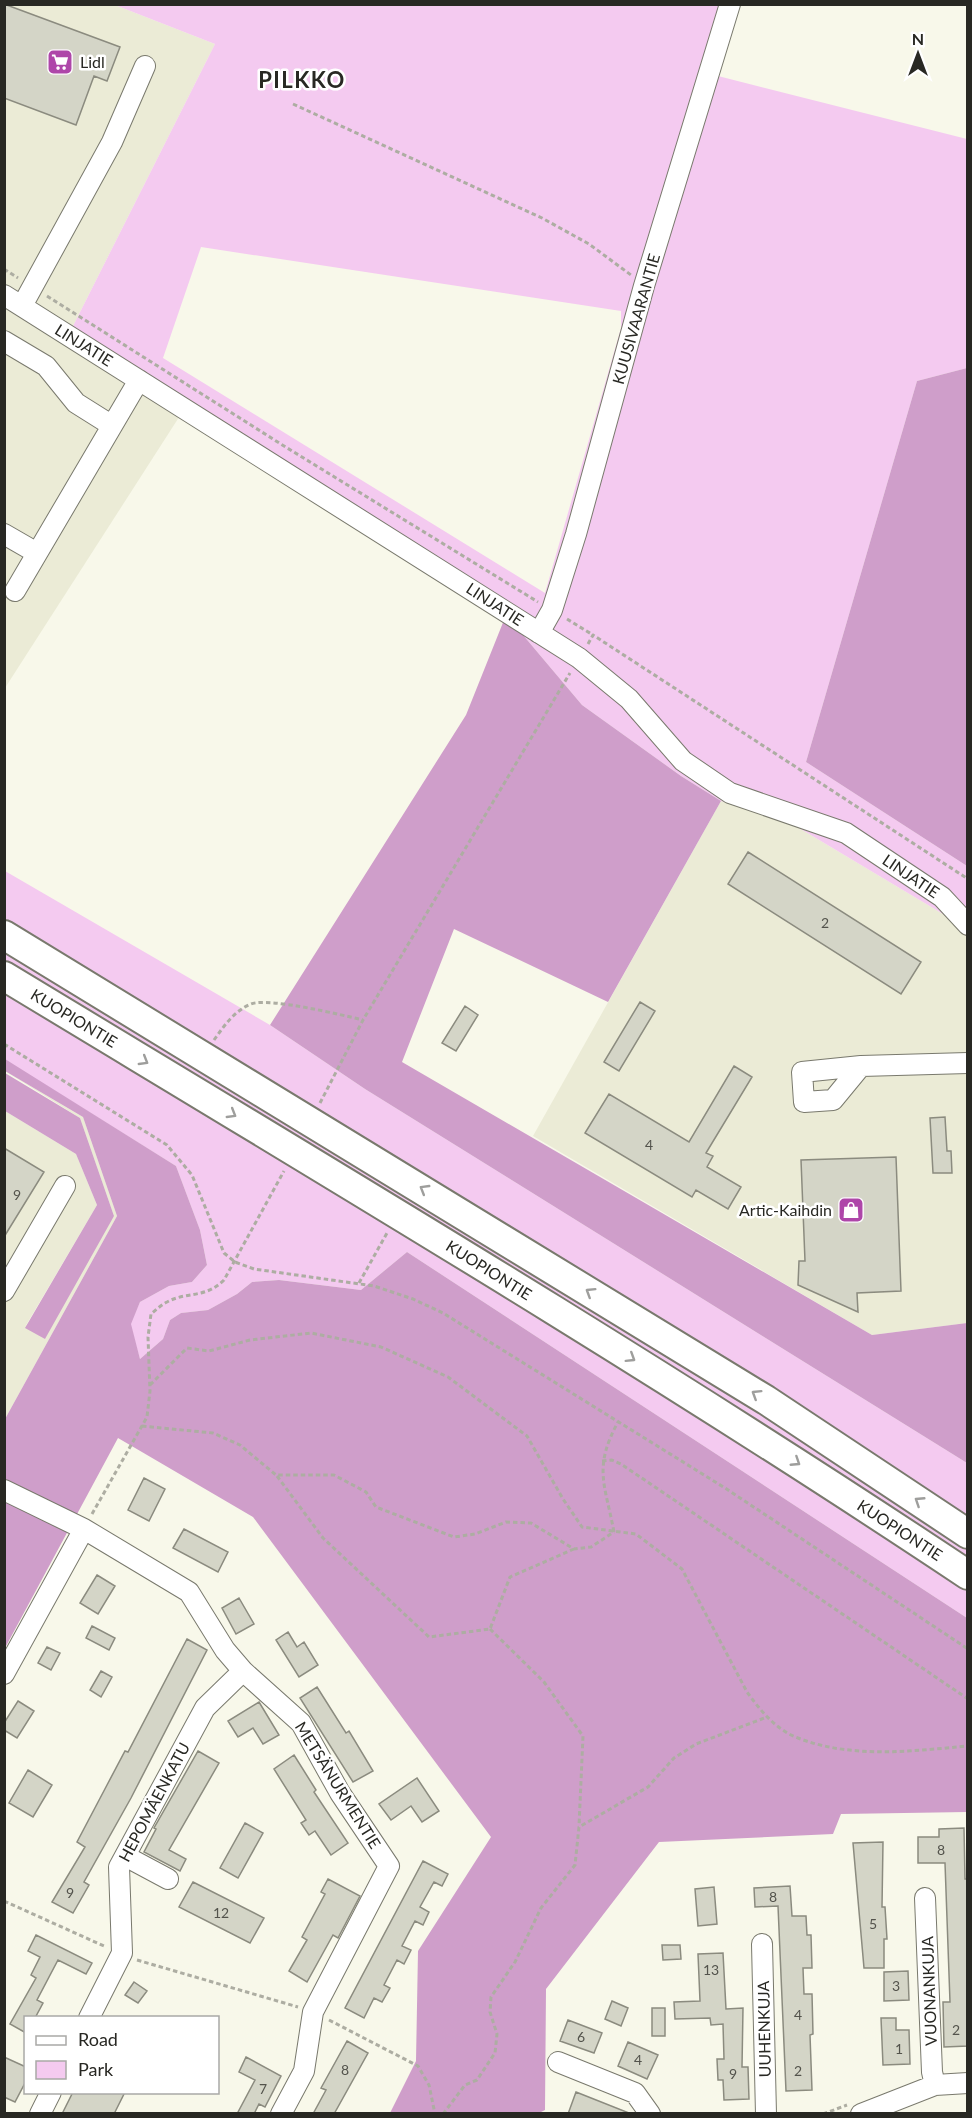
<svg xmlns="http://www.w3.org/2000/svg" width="972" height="2118" font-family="Lato,sans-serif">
<rect width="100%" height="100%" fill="#f8f8ea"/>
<!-- built -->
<path fill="#ebebd6" d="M5,5H115L215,44L67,338L183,411L5,688Z
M721,801L789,822L958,923H967V1323L872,1335L533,1136Z
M5,1071L83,1117L117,1216L5,1419V1111L76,1154L97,1205L25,1327L114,1216L80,1118Z"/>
<!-- green -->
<path fill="#f4caf0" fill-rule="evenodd" d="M115,5H739L718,76L967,139V368L917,381L806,762L967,866V923H958L789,822L721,801L681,776L582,705L506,615L67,338L215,44ZM201,247L621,311V328L545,593L163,358Z
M5,871L270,1025L365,1089L967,1463V1618L407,1252L361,1290L279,1280L252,1282L237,1294L208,1310L181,1313L170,1320L163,1339L140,1359L130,1324L140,1302L169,1286L192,1282L207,1265L200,1230L176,1166L5,1060Z"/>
<!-- forest -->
<path fill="#cf9eca" d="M967,368H968L967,866L806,762L917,381Z
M506,615L582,705L681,776L721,801L608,1002L454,929L402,1062L872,1335L967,1323V1463L365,1089L270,1025L466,715Z
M5,1059L176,1166L200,1230L207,1265L192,1282L169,1286L140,1302L131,1324L140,1359L163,1339L170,1320L181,1313L208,1310L237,1294L252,1282L279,1280L361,1290L407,1252L967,1618V1812L841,1814L833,1834L659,1842L546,1989L545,2110L537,2114L390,2113L416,2061L418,1951L491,1837L253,1517L118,1438L5,1648V1419L117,1216L83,1117L5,1071Z
M5,1073L80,1118L114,1216L45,1339L25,1328L97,1205L76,1154L5,1111Z"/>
<!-- building -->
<path fill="#d4d5c7" stroke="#8b8b7f" stroke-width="1.5" d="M4,4L120,47L107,81L94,76L76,125L4,98Z
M748,852L921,962L901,994L728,884Z
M640,1002L655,1011L619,1071L604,1062Z
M465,1006L478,1015L456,1051L442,1043Z
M734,1066L752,1077L706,1153L713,1156L707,1167L741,1187L728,1209L696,1190L692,1197L585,1133L609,1094L689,1142Z
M945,1117L947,1151H951L952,1173H933L930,1118Z
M4,1148L44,1172L4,1237Z
M896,1157L901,1291L857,1293L858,1312L798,1285L799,1261H805L801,1160Z
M144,1478L165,1489L149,1521L128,1510Z
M184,1529L228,1552L218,1572L173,1548Z
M97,1575L115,1586L98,1614L80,1603Z
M239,1598L254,1624L236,1634L222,1608Z
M92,1626L115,1638L109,1650L86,1638Z
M288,1632L297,1647L304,1642L318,1665L299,1677L276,1640Z
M187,1639L207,1650L131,1798L84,1882L89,1885L73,1913L52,1902L85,1847L77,1842L107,1785L125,1751L128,1752Z
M47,1647L60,1653L51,1670L38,1663Z
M101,1671L112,1677L101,1697L90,1690Z
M317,1687L346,1733L349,1731L373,1771L353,1782L300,1698Z
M18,1701L34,1711L17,1738L4,1730V1723Z
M259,1702L279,1735L263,1744L253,1728L238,1737L228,1721Z
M198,1751L219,1763L169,1850L186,1859L180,1871L144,1852L156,1829L154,1828Z
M294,1755L316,1790L314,1792L348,1843L331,1855L315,1831L309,1835L301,1823L306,1820L274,1769Z
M28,1770L52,1785L33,1817L9,1803Z
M417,1778L439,1811L422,1822L411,1806L391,1820L379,1804Z
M245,1823L263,1833L238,1878L220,1868Z
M964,1828L965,1879H968V2046L944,2047L943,2002H950L945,1863H918V1837H939V1829Z
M883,1842L882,1907H885L887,1939H884V1968H864L853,1843Z
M423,1861L448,1874L442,1886L434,1882L420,1907L429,1912L423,1925L415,1921L402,1946L411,1950L404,1964L397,1960L384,1985L390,1988L382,2002L374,1998L364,2018L345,2008Z
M328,1879L360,1896L338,1938L333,1935L307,1982L289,1971L307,1940L302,1937L325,1894L321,1892Z
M193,1882L264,1918L250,1943L179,1907Z
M790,1886L792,1916H806L807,1935H811L812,1968H803L804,1994H812L813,2034L810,2035L812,2090L786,2091L778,1906L755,1907L754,1888Z
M714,1887L717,1924L698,1926L695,1889Z
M36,1935L92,1963L86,1974L58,1960L37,2000L43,2003L35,2018H26V2033L10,2024L36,1978L31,1975L40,1957L28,1951Z
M662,1945H680L681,1959L663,1960Z
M723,1953L726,2009L743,2008L742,2067H748L749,2099L724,2100L723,2080H718L717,2059H724L723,2024L711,2025L710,2018L675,2019L674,2002L700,2001L698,1954Z
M908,1971L909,2000L884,2001V1972Z
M134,1982L147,1991L138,2003L125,1995Z
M612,2001L628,2008L621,2026L605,2019Z
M652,2008H665V2036H652Z
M881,2018H896V2030H909L910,2064L883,2065Z
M568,2020L602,2033L594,2053L560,2041Z
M347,2041L368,2053L334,2114H313L326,2090L321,2088Z
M628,2042L658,2055L647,2079L618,2066Z
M4,2057L26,2067V2081L15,2102L4,2097Z
M246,2057L281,2076L265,2107L259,2104L254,2114H237L255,2080L239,2072Z
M73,2092H125L114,2114H62Z
M576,2092L629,2113V2114H568Z"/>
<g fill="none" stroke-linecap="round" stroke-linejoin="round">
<!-- minor casing -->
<g stroke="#79796d" stroke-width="22">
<path id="minor" d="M4,295L579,658L629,699L683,761L730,793L846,833L942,897L968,925
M22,306L112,142L145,66
M4,341L46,366L76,403L111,425
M4,534L37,553
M15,591L139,380
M539,633L552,610L576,534L644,286L730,4
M861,1066L833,1100L804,1102L802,1072L861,1066L968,1063
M4,1291L65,1186
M4,1490L84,1529L189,1592L225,1650L243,1671L301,1723L340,1793L389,1866L313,2012L304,2071L281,2114
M4,1674L84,1529
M125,1856L168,1879
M925,1898L932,2072L935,2085
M762,1944L766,2114
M89,2018L122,1953L119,1867L205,1708L243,1671
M558,2062L635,2093L650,2114
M40,2114L51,2092
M861,2114L935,2085L968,2083"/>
</g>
<!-- highway casing -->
<g stroke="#79796d" stroke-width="32">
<path id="highway" d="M4,935L766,1400L968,1534
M4,976C328,1172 653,1365 968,1575"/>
</g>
<!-- path -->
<path stroke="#adada2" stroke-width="3" stroke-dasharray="4.5 3" stroke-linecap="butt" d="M293,104L542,218L589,244L631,275
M4,269L18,278
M47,296L284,446L538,602
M567,619L593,635
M588,644L593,635L968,879
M214,1040C224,1026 234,1011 251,1004C268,997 342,1015 363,1020
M4,1044L167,1145L192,1175L224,1253L235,1262L254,1269L374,1286L413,1299L443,1313L725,1488L968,1649
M320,1103L363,1020L570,673
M359,1283L387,1233
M150,1385L187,1348L209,1351L250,1340L311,1333L381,1347L448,1377L527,1436L563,1499L582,1527L636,1534L682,1569L747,1692C760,1710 776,1730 798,1738C852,1759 912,1751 968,1746
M142,1426L213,1433L240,1445L276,1475H334L366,1492L376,1507L454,1537L475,1534L506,1522L531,1523L574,1549L591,1547L614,1532
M602,1461L612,1460L621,1464L968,1699
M277,1476L323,1538L429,1637L490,1629L510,1577L574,1549
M92,1514L147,1417L150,1391L148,1337L151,1314C156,1310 161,1305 167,1302C187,1291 205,1299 224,1280L284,1171
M614,1532C605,1484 593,1468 618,1422
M490,1629L544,1682L583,1736L579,1826
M4,1901L104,1946
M137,1960L298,2007
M329,2020L418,2066L429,2085L435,2114
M443,2114L465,2085L477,2080L495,2053L497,2034L490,2012L491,1997L515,1962L541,1908L575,1865L579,1827L648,1787L674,1758L696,1744L767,1717
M823,2114L847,2105"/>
<!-- minor -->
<use href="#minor" stroke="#fff" stroke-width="20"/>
<!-- highway -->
<use href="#highway" stroke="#fff" stroke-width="28"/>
</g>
<!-- one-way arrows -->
<defs><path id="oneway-chevron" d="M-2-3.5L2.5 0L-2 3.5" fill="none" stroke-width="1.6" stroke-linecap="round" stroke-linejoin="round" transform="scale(1.5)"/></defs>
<g stroke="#9e9e9c">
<use href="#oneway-chevron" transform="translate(144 1061) rotate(31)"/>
<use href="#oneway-chevron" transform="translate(232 1114) rotate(31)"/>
<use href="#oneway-chevron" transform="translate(424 1189) rotate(-149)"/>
<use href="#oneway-chevron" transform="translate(590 1292) rotate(-148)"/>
<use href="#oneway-chevron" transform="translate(631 1358) rotate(32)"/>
<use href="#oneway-chevron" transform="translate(756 1394) rotate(-148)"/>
<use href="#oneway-chevron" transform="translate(796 1462) rotate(33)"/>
<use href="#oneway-chevron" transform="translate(919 1501) rotate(-147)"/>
</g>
<!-- icons -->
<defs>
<g id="supermarket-square" transform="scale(1.35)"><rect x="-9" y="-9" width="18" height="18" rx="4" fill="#ae46a9" stroke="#fff"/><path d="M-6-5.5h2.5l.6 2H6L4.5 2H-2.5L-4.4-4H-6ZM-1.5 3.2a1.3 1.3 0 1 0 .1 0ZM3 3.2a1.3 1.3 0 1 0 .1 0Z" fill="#fff"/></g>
<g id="shop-square" transform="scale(1.35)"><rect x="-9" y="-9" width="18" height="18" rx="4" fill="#ae46a9" stroke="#fff"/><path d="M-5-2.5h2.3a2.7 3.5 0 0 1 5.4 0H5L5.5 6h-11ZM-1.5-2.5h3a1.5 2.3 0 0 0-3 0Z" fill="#fff"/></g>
</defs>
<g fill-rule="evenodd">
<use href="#supermarket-square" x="60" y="62"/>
<use href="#shop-square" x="851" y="1210"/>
</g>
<g text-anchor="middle" stroke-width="5" stroke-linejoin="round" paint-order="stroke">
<!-- number labels -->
<g font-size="14" fill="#53534c">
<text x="825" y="928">2</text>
<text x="649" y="1150">4</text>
<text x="17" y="1200">9</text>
<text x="941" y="1855">8</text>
<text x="70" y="1898">9</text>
<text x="773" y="1902">8</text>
<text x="221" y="1918">12</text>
<text x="873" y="1929">5</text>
<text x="711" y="1975">13</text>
<text x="896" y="1991">3</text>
<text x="798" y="2020">4</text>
<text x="956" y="2035">2</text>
<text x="581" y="2042">6</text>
<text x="899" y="2054">1</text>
<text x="638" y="2065">4</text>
<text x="345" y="2075">8</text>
<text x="798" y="2076">2</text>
<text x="733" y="2079">9</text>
<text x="263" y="2094">7</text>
</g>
<!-- poi labels -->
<g font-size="16" fill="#282823" stroke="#fff" text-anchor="start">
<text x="80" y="68">Lidl</text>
<text x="832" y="1216" text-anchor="end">Artic-Kaihdin</text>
</g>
<!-- street labels -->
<g font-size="16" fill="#282823" stroke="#fff">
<text transform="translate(636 319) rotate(-74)" y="6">KUUSIVAARANTIE</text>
<text transform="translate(84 345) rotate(32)" y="6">LINJATIE</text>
<text transform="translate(495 604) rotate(33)" y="6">LINJATIE</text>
<text transform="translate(911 876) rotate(34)" y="6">LINJATIE</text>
<text transform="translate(74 1018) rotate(31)" y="6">KUOPIONTIE</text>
<text transform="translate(489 1270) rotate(32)" y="6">KUOPIONTIE</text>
<text transform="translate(900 1530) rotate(33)" y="6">KUOPIONTIE</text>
<text transform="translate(338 1785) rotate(58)" y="6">METSÄNURMENTIE</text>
<text transform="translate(154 1802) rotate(-62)" y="6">HEPOMÄENKATU</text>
<text transform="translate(929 1991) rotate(-92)" y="6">VUONANKUJA</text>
<text transform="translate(764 2029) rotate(-91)" y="6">UUHENKUJA</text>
</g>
<!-- district labels -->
<g font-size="22" font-weight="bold" letter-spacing="1.5" fill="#282823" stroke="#fff">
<text x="302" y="88">PILKKO</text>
</g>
</g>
<!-- border -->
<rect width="972" height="2118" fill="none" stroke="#282823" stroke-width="12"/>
<!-- legend -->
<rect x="24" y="2016" width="195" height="78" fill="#ffffff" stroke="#a9a9a7" stroke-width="1.5"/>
<rect x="36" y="2036" width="30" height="9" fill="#ffffff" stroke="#a9a9a7" stroke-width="1.5"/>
<text x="78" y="2046" font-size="18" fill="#282823">Road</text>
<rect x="36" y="2061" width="30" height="18" fill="#f4caf0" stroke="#a9a9a7" stroke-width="1.5"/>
<text x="78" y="2076" font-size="18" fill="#282823">Park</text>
<!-- north arrow -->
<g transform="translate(918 54)" stroke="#ffffff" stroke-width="4.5" paint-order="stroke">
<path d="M0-4.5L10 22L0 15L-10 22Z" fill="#282823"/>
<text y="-9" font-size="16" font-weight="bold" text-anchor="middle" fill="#282823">N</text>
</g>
</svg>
